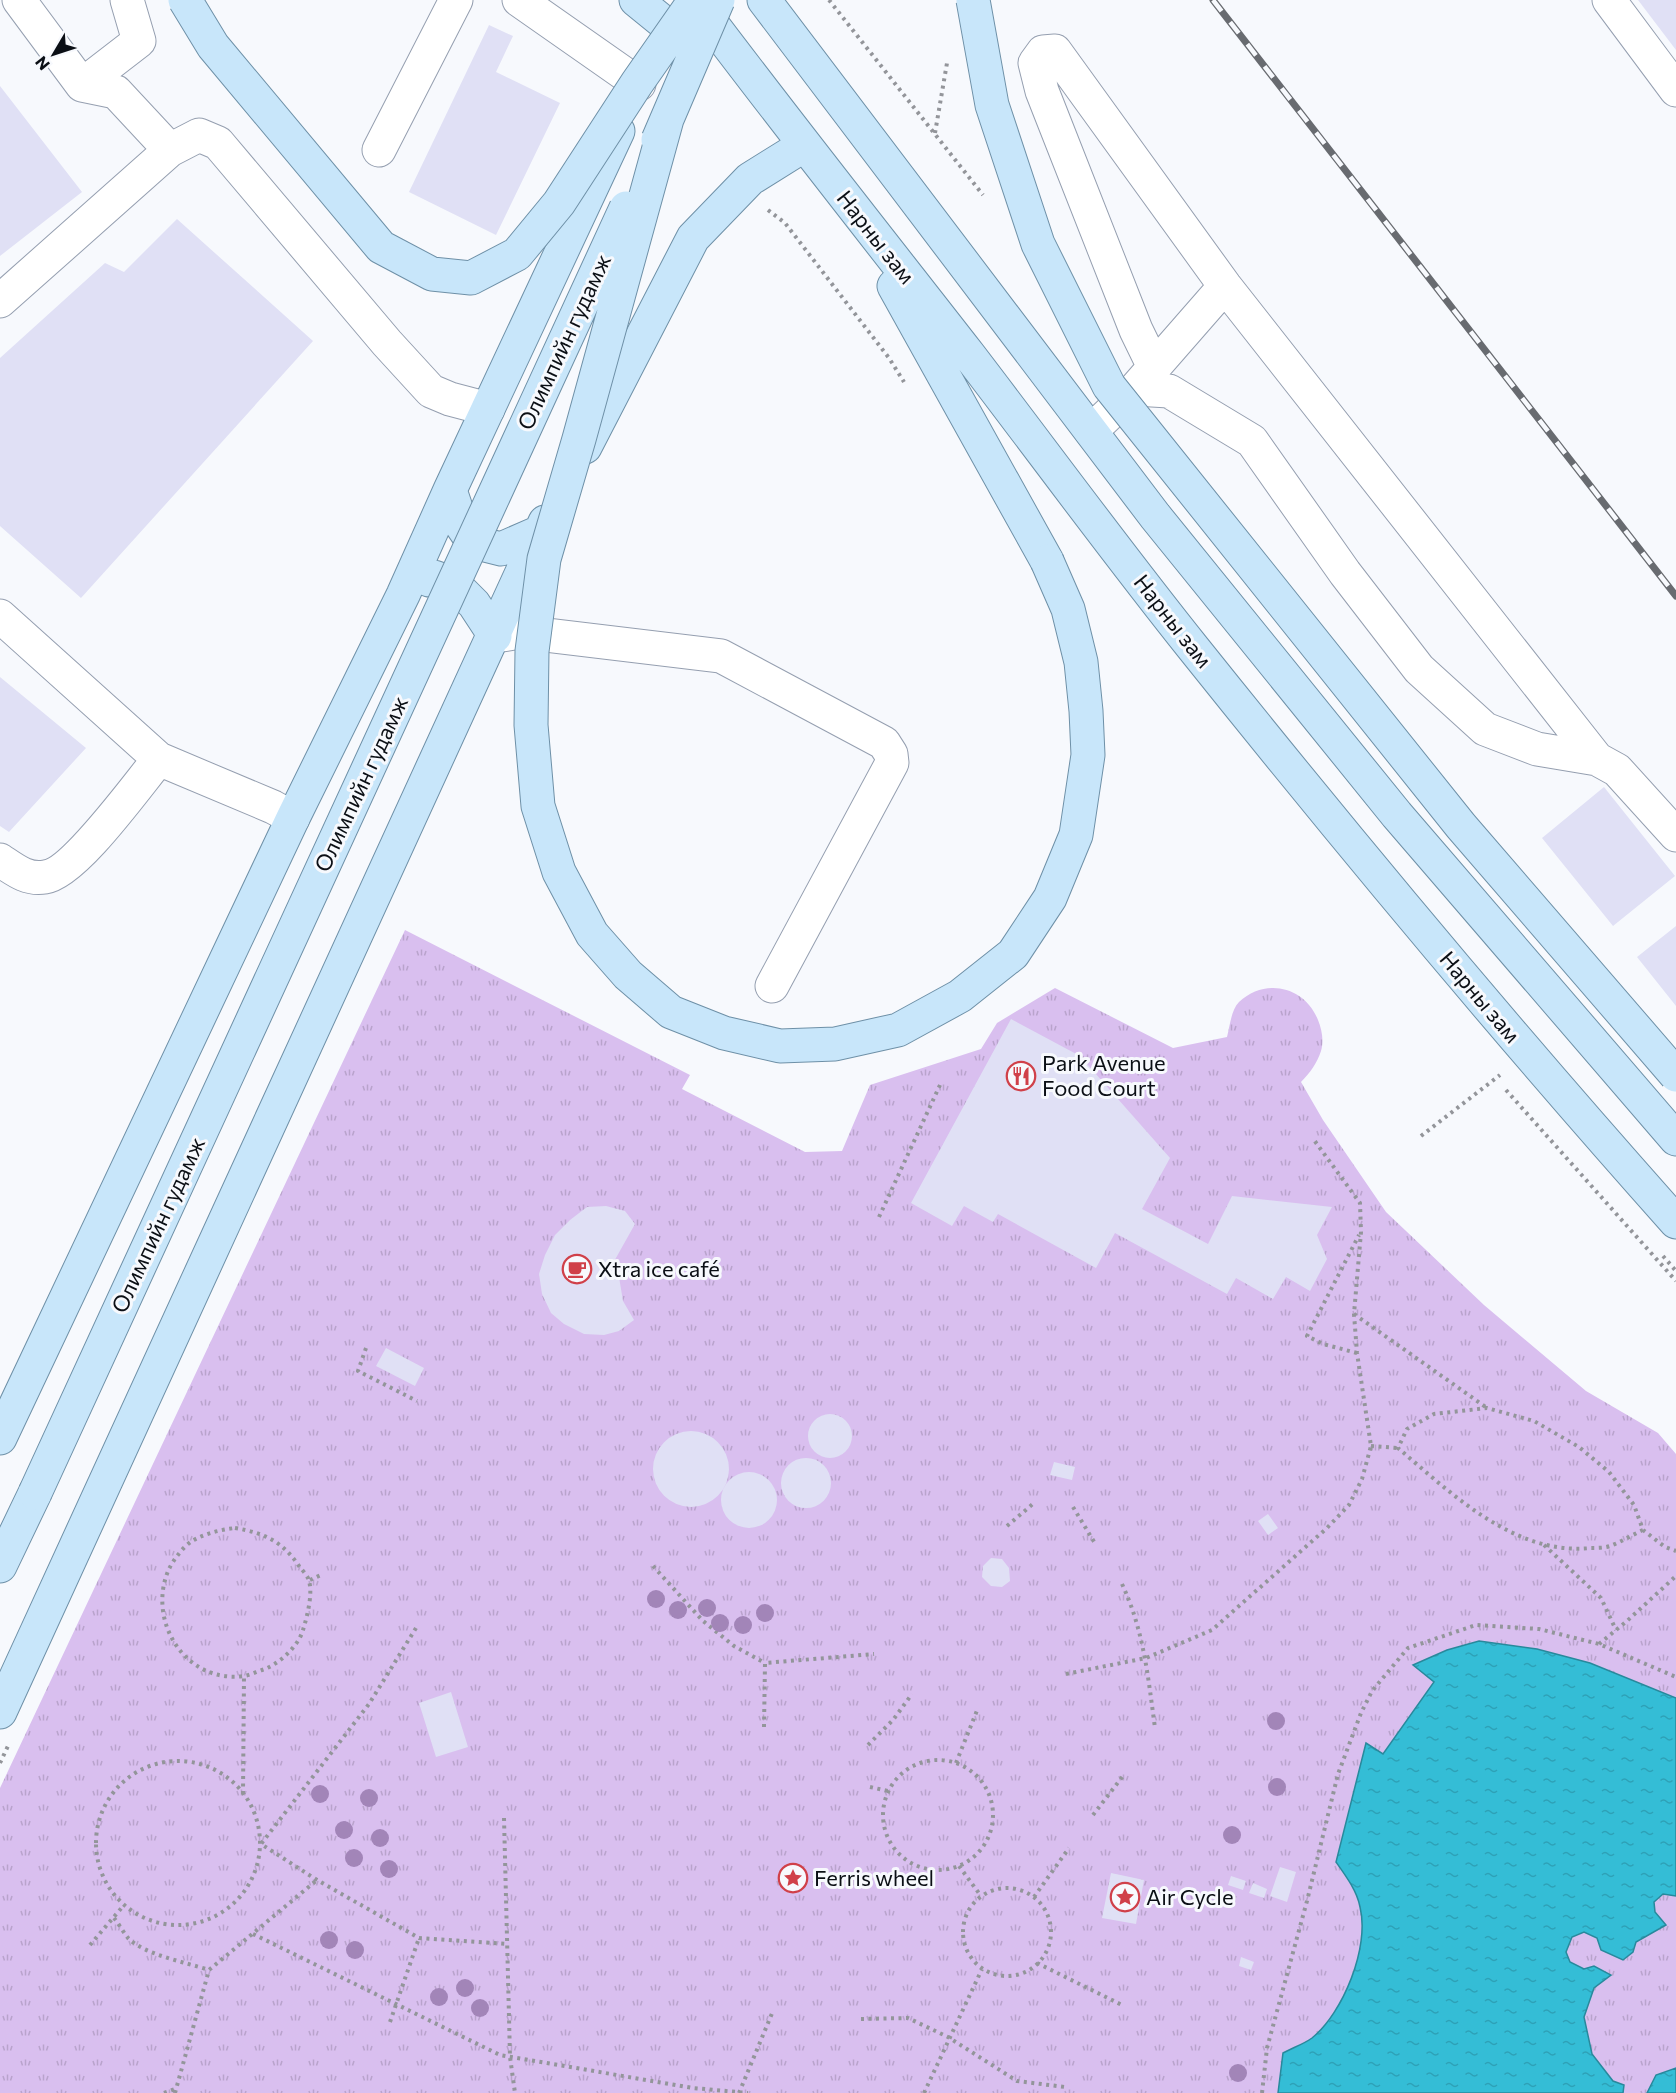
<svg xmlns="http://www.w3.org/2000/svg" width="1676" height="2093" font-family="Commissioner,sans-serif">
<defs>
<pattern id="park-tufts" width="24" height="20" patternUnits="userSpaceOnUse" patternTransform="scale(1.5)"><rect width="24" height="20" fill="#d9bfef"/><path d="M3 7l-1-3M5 7V3M7 7l1-3M15 17l-1-3M17 17v-4M19 17l1-3" fill="none" stroke="#b9a3cc"/></pattern>
<pattern id="water-ripples" width="26" height="14" patternUnits="userSpaceOnUse" patternTransform="scale(1.5)"><rect width="26" height="14" fill="#34bdd6"/><path d="M2 4q2-2 4 0t4 0M15 11q2-2 4 0t4 0" fill="none" stroke="#2da1b7"/></pattern>
</defs>
<rect width="100%" height="100%" fill="#f7f9fd"/>
<!-- park -->
<path fill="url(#park-tufts)" d="M405,930L690,1075L682,1089L805,1152L842,1151L870,1085L981,1049L997,1023L1055,988L1173,1048L1227,1037C1230,1026 1231,1010 1239,1002C1266,977 1305,987 1318,1020C1322,1030 1324,1041 1321,1051C1317,1063 1310,1073 1301,1082L1323,1120L1386,1212L1484,1305L1586,1391L1658,1433L1676,1454V2093H0V1788Z"/>
<!-- water -->
<path fill="url(#water-ripples)" stroke="#28899c" stroke-width="1.5" d="M1479,1641L1537,1649L1590,1663L1676,1698V1896L1663,1894L1654,1902L1655,1912L1666,1925L1636,1942L1633,1952L1623,1960L1601,1950L1597,1938L1584,1932L1572,1937L1566,1952L1570,1962L1584,1969L1594,1966L1611,1975L1594,1988L1584,2017L1592,2054L1613,2081L1624,2085L1623,2093H1278L1283,2053C1292,2048 1304,2044 1312,2038C1343,2013 1370,1947 1360,1907C1357,1891 1346,1876 1336,1862L1366,1743L1383,1754L1434,1682L1413,1665L1447,1650Z
M1676,2068V2093H1647L1656,2075Z"/>
<!-- building -->
<path fill="#e0e0f5" d="M1638,0H1676V50Z
M489,25L513,36L496,72L560,103L496,235L409,192Z
M0,86L82,192L0,256Z
M177,219L313,341L81,598L0,526V358L105,263L124,272Z
M0,677L86,748L9,832L0,826Z
M1604,787L1675,876L1613,926L1542,838Z
M1676,926V1006L1637,957Z
M1011,1019L1080,1056L1170,1158L1142,1209L1208,1244L1232,1196L1332,1207L1317,1235L1327,1259L1310,1291L1286,1277L1273,1299L1236,1278L1227,1294L1115,1233L1096,1268L998,1214L993,1222L964,1206L952,1226L911,1203Z
M606,1206L625,1211L635,1224L612,1265L619,1277L623,1301L634,1320L619,1331L604,1335L584,1334L564,1324L551,1313L542,1294L539,1274L545,1255L555,1235L570,1220L587,1207Z
M386,1348L424,1368L415,1386L376,1366Z
M808 1436a22 22 0 1 1 44 0a22 22 0 1 1-44 0Z
M653 1469a38 38 0 1 1 76 0a38 38 0 1 1-76 0Z
M781 1483a25 25 0 1 1 50 0a25 25 0 1 1-50 0Z
M1054,1462L1075,1467L1072,1480L1050,1475Z
M721 1500a28 28 0 1 1 56 0a28 28 0 1 1-56 0Z
M1268,1514L1278,1528L1268,1535L1258,1521Z
M991,1558L1002,1559L1009,1568L1010,1581L1002,1587L991,1586L982,1577L983,1566Z
M451,1692L468,1747L436,1757L419,1703Z
M1280,1867L1296,1872L1287,1902L1270,1896Z
M1111,1873L1144,1880L1136,1924L1102,1918Z
M1231,1876L1246,1881L1243,1890L1228,1885Z
M1253,1883L1267,1889L1264,1898L1249,1893Z
M1241,1957L1254,1962L1251,1970L1239,1966Z"/>
<g fill="none" stroke-linecap="round" stroke-linejoin="round">
<!-- minor casing -->
<g stroke="#959fb0" stroke-width="35">
<path id="minor" d="M19,0L82,85L116,92L170,150
M519,0L639,84
M1609,0L1676,90
M82,85L139,41L127,0
M379,150L456,0
M0,301L170,150L199,135L218,143L387,343L431,391L450,399L488,409
M1154,367L1136,330L1042,91L1035,63L1043,52L1055,51L1225,286L1597,759
M1135,389L1169,391L1252,441L1345,573L1419,669L1485,729L1537,749L1597,759L1617,770L1676,835
M1091,431L1135,389L1225,286
M0,616L159,759L273,807L293,818
M495,636L521,632L721,656L884,743L891,754L892,763L772,986
M0,860C15,870 27,880 45,877C74,874 138,784 159,759"/>
</g>
<!-- major casing -->
<g stroke="#6e90a7" stroke-width="35">
<path id="major" d="M636,0L695,48
M694,0C784,120 877,237 969,355C1044,453 1117,553 1194,649C1350,844 1510,1036 1676,1222
M764,0L1155,516L1397,815L1676,1139
M894,286L1047,561
M585,447L693,238L750,179L803,146
M450,490L462,526L473,542L501,549L540,532
M429,580L434,577L454,584L474,604L495,636
M0,1438L293,818L403,595L450,490L618,131
M0,1566L35,1493
M0,1712L545,522"/>
</g>
<!-- path -->
<path stroke="#93959a" stroke-width="4" stroke-dasharray="3 4.5" stroke-linecap="butt" d="M829,0L983,195
M935,133L947,63
M768,210L785,223L889,358L904,382
M1506,1090L1676,1281
M1421,1136L1500,1075
M879,1217L940,1085
M1663,1256L1676,1271
M1354,1314L1487,1408
M366,1348L358,1371L417,1401
M1357,1353L1323,1344L1307,1336L1359,1235
M1371,1446L1398,1448
M1073,1507L1096,1545
M1007,1526L1034,1503
M235,1528C264,1533 282,1541 299,1566C302,1570 308,1576 309,1581C313,1594 307,1617 303,1630C298,1647 278,1665 262,1670C256,1672 250,1675 244,1676C185,1684 146,1620 169,1569C174,1559 183,1547 192,1541C206,1533 220,1530 235,1528Z
M1643,1530C1632,1535 1621,1542 1610,1546C1604,1548 1597,1548 1591,1548C1515,1556 1452,1494 1398,1448L1407,1429L1434,1414L1487,1408L1534,1421L1579,1447L1609,1472L1634,1505L1643,1530L1665,1547L1676,1551
M1544,1545L1601,1598L1616,1630
M653,1566L703,1621L734,1646L765,1663
M310,1580L323,1574
M1122,1584C1144,1631 1148,1677 1155,1728
M416,1628L369,1704L261,1844L317,1880L419,1938L508,1944
M1599,1644L1627,1621L1676,1576
M1066,1674L1146,1658L1212,1630L1327,1528L1349,1505L1362,1479L1371,1446L1357,1353L1354,1314L1361,1232L1360,1203L1314,1140
M764,1727L765,1663L874,1654
M868,1745L893,1720L912,1694
M883 1815a55 55 0 1 1 110 0a55 55 0 1 1-110 0Z
M96 1843a82 82 0 1 1 164 0a82 82 0 1 1-164 0Z
M0,1763L8,1746
M956,1763L978,1708
M870,1787L888,1791
M243,1794L244,1676
M1093,1815L1123,1776
M504,1818L510,2057L515,2093
M959,1866L981,1896
M963 1932a44 44 0 1 1 88 0a44 44 0 1 1-88 0Z
M1034,1897L1069,1848
M114,1918C119,1924 123,1932 128,1938C145,1955 185,1962 209,1970L317,1880
M253,1934L500,2055L693,2088L748,2093
M90,1945L124,1905
M1037,1963L1122,2005
M861,2019L908,2018L948,2037L1017,2081L1065,2087
M390,2022L419,1938
M164,2093L175,2089
M175,2093L209,1970
M739,2093L773,2011
M924,2093L982,1969
M1262,2093L1267,2048L1307,1901L1338,1774L1361,1713L1372,1691L1408,1648L1476,1625L1539,1629L1599,1644L1676,1677"/>
<!-- minor -->
<use href="#minor" stroke="#fff" stroke-width="33"/>
<!-- major -->
<use href="#major" stroke="#c8e6fa" stroke-width="33"/>
<!-- rail casing -->
<g stroke="#686b70" stroke-width="7">
<path id="rail" d="M1213,0L1676,596"/>
</g>
<!-- rail -->
<use href="#rail" stroke="#f7f9fd" stroke-width="4.5" stroke-dasharray="14" stroke-linecap="butt"/>
<!-- major-bridge casing -->
<g stroke="#6e90a7" stroke-width="35" stroke-linecap="butt">
<path id="major-bridge" d="M185,0L213,46L381,247L432,274L471,278L517,254L559,203L637,83L695,0
M973,0L992,105L1038,244L1109,386L1461,826L1676,1075
M667,119L579,439L544,559L532,651L531,725L538,806L559,872L592,934L628,975L671,1012L724,1033L780,1046L835,1044L898,1030L960,996L1013,954L1050,898L1076,835L1088,755L1086,711L1081,662L1068,609L1047,561
M658,140L718,0
M35,1493L626,208"/>
</g>
<!-- major-bridge -->
<use href="#major-bridge" stroke="#c8e6fa" stroke-width="33"/>
</g>
<!-- trees -->
<g fill="#a285b8">
<circle cx="656" cy="1599" r="9"/>
<circle cx="707" cy="1608" r="9"/>
<circle cx="678" cy="1610" r="9"/>
<circle cx="765" cy="1613" r="9"/>
<circle cx="720" cy="1623" r="9"/>
<circle cx="743" cy="1625" r="9"/>
<circle cx="1276" cy="1721" r="9"/>
<circle cx="1277" cy="1787" r="9"/>
<circle cx="320" cy="1794" r="9"/>
<circle cx="369" cy="1798" r="9"/>
<circle cx="344" cy="1830" r="9"/>
<circle cx="1232" cy="1835" r="9"/>
<circle cx="380" cy="1838" r="9"/>
<circle cx="354" cy="1858" r="9"/>
<circle cx="389" cy="1869" r="9"/>
<circle cx="329" cy="1940" r="9"/>
<circle cx="355" cy="1950" r="9"/>
<circle cx="465" cy="1988" r="9"/>
<circle cx="439" cy="1997" r="9"/>
<circle cx="480" cy="2008" r="9"/>
<circle cx="1238" cy="2073" r="9"/>
</g>
<!-- icons -->
<defs>
<g id="restaurant-ring" transform="scale(1.5)"><circle r="9.5" fill="#f7f9fd" stroke="#d04049" stroke-width="1.5"/><path d="M-5-6h1v4h1v-4h1v4h1v-4h1v5L-1.5 .5V6h-2V.5L-5-1ZM5-6V6H3V1.5H1.5Q1.5-4 5-6Z" fill="#d04049"/></g>
<g id="cafe-ring" transform="scale(1.5)"><circle r="9.5" fill="#f7f9fd" stroke="#d04049" stroke-width="1.5"/><path d="M-5.5-4.5H6V0H3Q3 3.5 0 3.5H-2.5Q-5.5 3.5-5.5 0ZM3-3.2v2h1.7v-2ZM-6 4.5H4V6H-6Z" fill="#d04049"/></g>
<g id="sight-ring" transform="scale(1.5)"><circle r="9.5" fill="#f7f9fd" stroke="#d04049" stroke-width="1.5"/><path d="M0-6L1.8-2.2L6-1.7L2.9 1.2L3.7 5.4L0 3.3L-3.7 5.4L-2.9 1.2L-6-1.7L-1.8-2.2Z" fill="#d04049"/></g>
</defs>
<g fill-rule="evenodd">
<use href="#restaurant-ring" x="1021" y="1076"/>
<use href="#cafe-ring" x="577" y="1269"/>
<use href="#sight-ring" x="793" y="1878"/>
<use href="#sight-ring" x="1125" y="1897"/>
</g>
<g text-anchor="middle" stroke-width="6" stroke-linejoin="round" paint-order="stroke">
<!-- street labels -->
<g font-size="22" fill="#0b0f15" stroke="#f7f9fd">
<text transform="translate(876 237) rotate(52)" y="8">Нарны зам</text>
<text transform="translate(564 342) rotate(-65)" y="8">Олимпийн гудамж</text>
<text transform="translate(1173 621) rotate(52)" y="8">Нарны зам</text>
<text transform="translate(361 784) rotate(-65)" y="8">Олимпийн гудамж</text>
<text transform="translate(1480 997) rotate(50)" y="8">Нарны зам</text>
<text transform="translate(158 1225) rotate(-65)" y="8">Олимпийн гудамж</text>
</g>
<!-- poi labels -->
<g font-size="22" fill="#0b0f15" stroke="#f7f9fd" text-anchor="start">
<text x="1042" y="1071">Park Avenue<tspan x="1042" dy="25">Food Court</tspan></text>
<text x="598" y="1277">Xtra ice café</text>
<text x="814" y="1886">Ferris wheel</text>
<text x="1146" y="1905">Air Cycle</text>
</g>
</g>
<!-- north arrow -->
<g transform="translate(54 54) rotate(231)" stroke="#f7f9fd" stroke-width="4.5" paint-order="stroke">
<path d="M0-4.5L10 22L0 15L-10 22Z" fill="#0b0f15"/>
<text y="-9" font-size="16" font-weight="bold" text-anchor="middle" fill="#0b0f15">N</text>
</g>
</svg>
